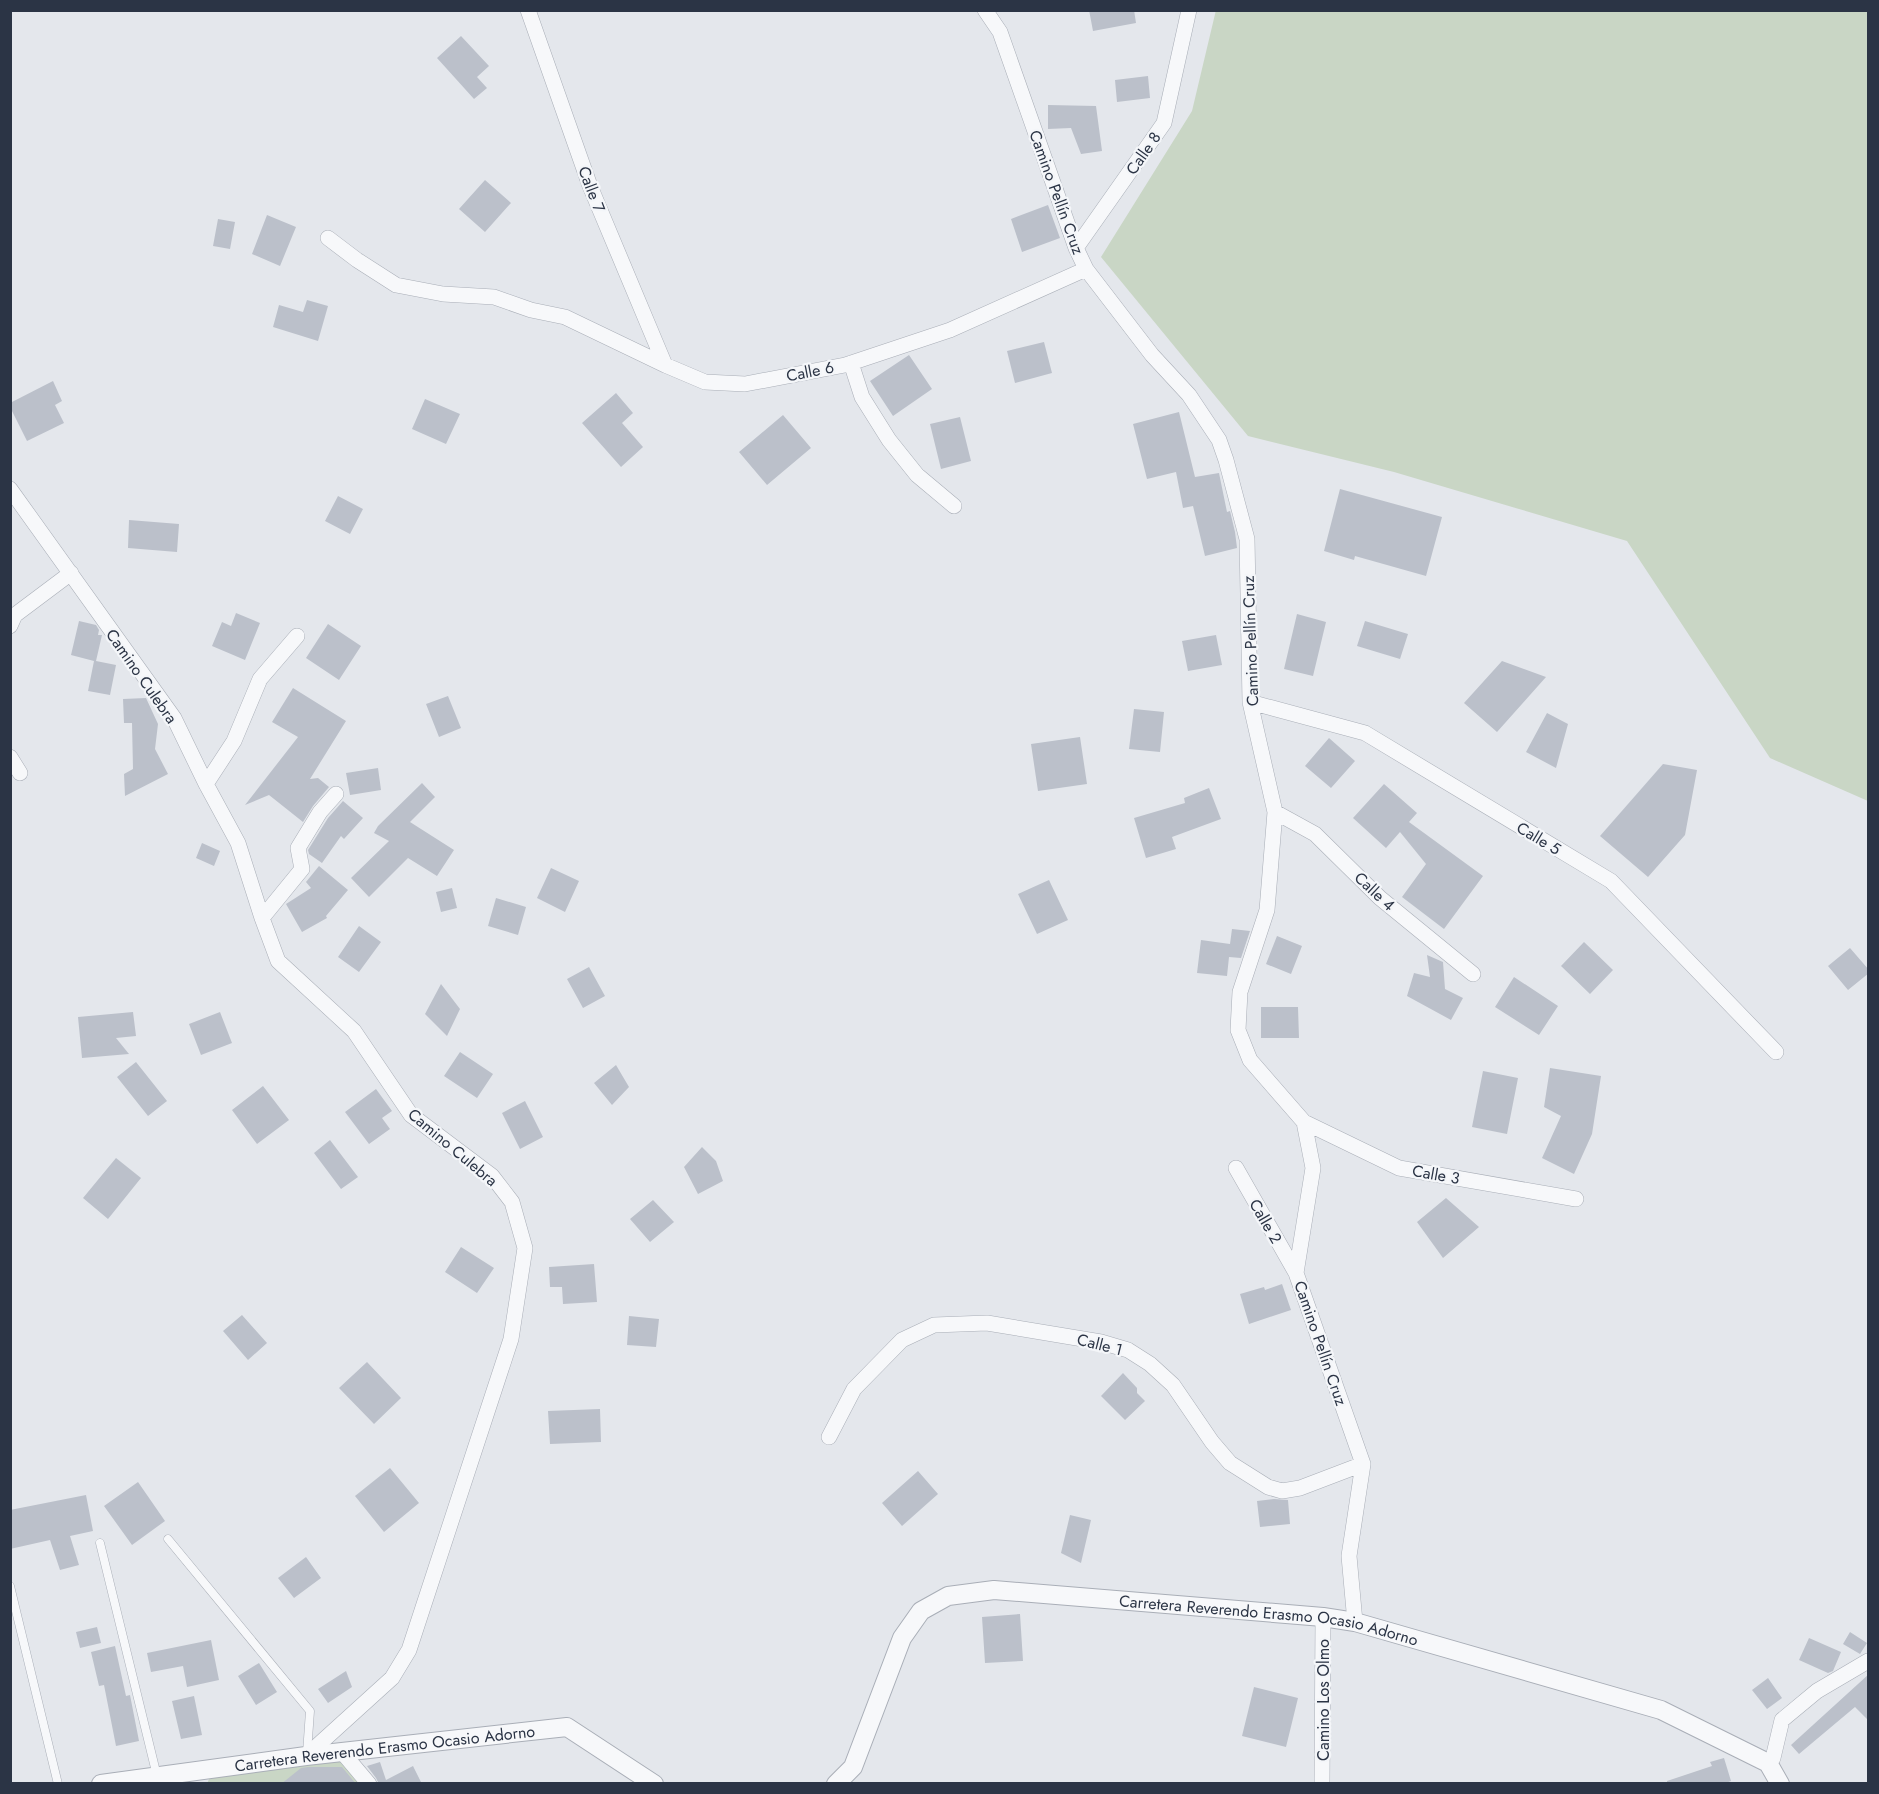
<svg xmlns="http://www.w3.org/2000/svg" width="1879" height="1794" font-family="Jost,sans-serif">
<rect width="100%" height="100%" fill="#e4e7ec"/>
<!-- green -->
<path fill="#c9d6c5" d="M1216,10L1868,11V801L1770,758L1627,541L1394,472L1248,436L1101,257L1192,111Z
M342,1760L360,1784H207L209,1779L251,1770Z"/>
<!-- building -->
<path fill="#bbc0ca" d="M1089,10H1134L1136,23L1093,31Z
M461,36L489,66L477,77L487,88L474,99L437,58Z
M1148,76L1150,98L1117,102L1115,80Z
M1048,105L1096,106L1102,151L1081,154L1071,128L1048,129Z
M485,180L511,203L485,232L459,209Z
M1048,205L1060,238L1022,252L1011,219Z
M267,215L296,227L280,266L252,254Z
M218,219L235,222L230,249L213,246Z
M307,300L328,306L318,341L273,327L279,305L303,312Z
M1044,342L1052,373L1015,383L1007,351Z
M909,355L932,389L893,416L870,381Z
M53,381L62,401L55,405L64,423L27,441L10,407V403Z
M616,393L633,413L622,423L643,447L621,467L582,423Z
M425,399L460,414L446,444L412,429Z
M1179,412L1195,477L1219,473L1227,512L1230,511L1235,532L1237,548L1205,556L1193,506L1183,508L1176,472L1147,479L1133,424Z
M783,415L811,448L767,485L739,452Z
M960,417L971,461L941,469L930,424Z
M1340,489L1442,517L1426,576L1355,556L1354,560L1324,551Z
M338,496L363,509L350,534L325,521Z
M129,520L179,524L177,552L128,548Z
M236,613L260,623L245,660L212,646L222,622L231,626Z
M1297,614L1326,622L1313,676L1284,669Z
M79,621L96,625L99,630L98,635H102L96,661L116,665L110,695L88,691L94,661L71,655Z
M1365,621L1408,634L1400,659L1357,646Z
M328,624L361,646L339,680L306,658Z
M1216,635L1222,665L1188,671L1182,641Z
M1502,661L1546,677L1497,732L1464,703Z
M293,688L346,721L310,779L318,778L329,787L313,806L303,822L269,795L245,805L298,737L272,722Z
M448,696L461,728L439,737L426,704Z
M146,698L158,724L155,749L168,774L125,796L124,774L133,769L132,723H124L123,699Z
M1134,709L1164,712L1160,752L1129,749Z
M1547,713L1568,724L1556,768L1526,752Z
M1080,737L1087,784L1038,791L1031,744Z
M1329,738L1355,761L1331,788L1305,766Z
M1663,764L1697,770L1685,835L1648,877L1600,836Z
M378,768L381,790L350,795L346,773Z
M422,783L435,797L410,822L454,850L437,876L408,858L369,897L351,878L389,841L374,833L378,826Z
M1384,784L1417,813L1409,822L1483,876L1444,929L1402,897L1426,864L1400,832L1386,848L1353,818Z
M1209,788L1221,819L1172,837L1176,849L1146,858L1134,818L1185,803L1184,798Z
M343,801L363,818L344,839L341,836L322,863L309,854L308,850L328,818Z
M202,843L220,851L214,866L196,858Z
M319,866L348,890L326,916L327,918L302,932L286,904L311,888L306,882Z
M551,868L579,881L565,912L537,898Z
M1049,880L1068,920L1037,934L1018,894Z
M452,888L457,908L441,912L436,892Z
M496,898L526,907L518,935L488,926Z
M359,926L381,942L359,972L338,957Z
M1232,929L1250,931L1241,958L1229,957L1227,976L1197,973L1201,940L1230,944Z
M1277,936L1302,946L1291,974L1266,964Z
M1584,942L1613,970L1590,994L1561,966Z
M1850,948L1869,970V973L1848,990L1828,966Z
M1427,955L1443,962L1445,989L1463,998L1451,1020L1407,996L1414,973L1430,977Z
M589,967L605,996L583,1008L567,979Z
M1514,977L1558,1006L1539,1035L1495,1007Z
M441,984L460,1009L447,1036L425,1014Z
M1261,1007H1298L1299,1038H1261Z
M133,1012L136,1036L116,1038L129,1054L82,1058L78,1017Z
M220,1012L232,1043L201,1055L189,1024Z
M460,1052L493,1074L477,1098L444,1076Z
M136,1062L167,1101L148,1116L117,1077Z
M616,1065L629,1087L612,1105L594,1083Z
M1550,1068L1601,1076L1592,1134L1574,1174L1542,1158L1561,1116L1544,1107Z
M1483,1071L1518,1078L1507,1134L1472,1127Z
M263,1086L289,1120L257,1144L232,1110Z
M376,1089L392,1111L382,1118L390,1129L369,1144L345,1112Z
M525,1101L543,1137L520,1149L502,1113Z
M330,1140L358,1177L341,1189L314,1153Z
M702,1147L716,1161L723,1181L698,1194L684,1167Z
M116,1158L141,1178L108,1219L83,1198Z
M1446,1198L1479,1227L1443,1258L1417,1222Z
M653,1200L674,1222L650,1242L630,1219Z
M461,1247L494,1268L477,1293L445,1272Z
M594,1264L597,1302L563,1304L562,1287H550L549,1267Z
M1282,1284L1291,1310L1249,1324L1240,1294L1264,1287L1265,1290Z
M242,1315L267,1343L248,1360L223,1331Z
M629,1316L659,1319L656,1347L627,1345Z
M367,1362L401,1398L374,1424L339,1388Z
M1123,1373L1137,1388V1393L1145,1401L1125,1420L1101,1396Z
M600,1409L601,1442L550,1444L548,1411Z
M390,1468L419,1503L384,1532L355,1496Z
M918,1471L938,1494L902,1526L882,1503Z
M138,1482L165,1521L132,1545L104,1506Z
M86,1495L93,1531L70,1536L79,1565L60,1570L50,1540L10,1549V1510Z
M1274,1499L1288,1500L1290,1524L1260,1527L1257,1501Z
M1070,1515L1091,1520L1081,1563L1061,1553Z
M306,1557L321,1578L294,1598L278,1578Z
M1020,1614L1023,1661L985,1663L982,1617Z
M97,1627L101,1643L80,1648L76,1632Z
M1850,1632L1867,1643L1860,1654L1843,1644Z
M1809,1638L1841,1652L1833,1671L1828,1673L1799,1660Z
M211,1640L219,1680L187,1687L183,1666L151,1672L147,1653Z
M115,1646L126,1696L130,1695L139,1741L116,1746L104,1685L99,1686L91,1652Z
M259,1663L277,1692L256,1705L238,1676Z
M346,1671L352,1687L328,1703L318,1689Z
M1869,1674V1721L1855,1707L1799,1754L1791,1745Z
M1768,1678L1782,1698L1767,1709L1752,1690Z
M1254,1687L1298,1698L1286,1747L1242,1736Z
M194,1696L202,1735L181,1739L172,1701Z
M1724,1758L1731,1781L1723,1784H1667V1781L1712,1766L1710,1762Z
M380,1762L386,1780L413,1766L422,1784H379L376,1778L367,1766Z
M308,1767H342L356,1784H281L301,1768Z"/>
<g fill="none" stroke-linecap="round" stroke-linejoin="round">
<!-- service casing -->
<g stroke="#a9aeb7" stroke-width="9">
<path id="service" d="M168,1539L310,1711L307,1753
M100,1543L157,1776
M10,1586L58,1784"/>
</g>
<!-- minor casing -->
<g stroke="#a9aeb7" stroke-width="16">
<path id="minor" d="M528,10L590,186L665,365
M985,10L1000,32L1076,248L1086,269L1152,355L1189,395L1219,440L1226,460L1247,539L1250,702L1275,812L1267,910L1240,992L1238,1030L1250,1060L1304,1122L1313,1168L1296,1273L1363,1464L1349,1556L1355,1622
M328,238L357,260L396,285L443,294L494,297L531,310L565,317L665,365L705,382L745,384L845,365L950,330L1086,269
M1076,248L1164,123L1189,10
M851,363L862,397L889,440L917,475L954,506
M10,489L174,718L206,784L238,843L262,918L278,961L354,1031L411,1115L492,1176L512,1202L525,1248L511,1339L409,1650L392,1678L306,1756
M10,626L15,615L71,573
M1250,702L1365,733L1611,881L1776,1052
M10,757L20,773
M206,784L234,741L260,679L297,636
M1275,812L1315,834L1380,898L1473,974
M262,918L302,869L298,848L320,812L336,794
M1304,1122L1399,1168L1576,1199
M1236,1168L1296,1273
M829,1437L854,1389L902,1340L934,1325L987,1323L1101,1342L1128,1350L1150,1364L1173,1385L1212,1442L1230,1463L1268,1487L1282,1491L1300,1488L1363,1464
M342,1752L369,1784
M1768,1763L1773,1758L1782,1720L1817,1691L1868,1661
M1322,1784L1323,1617"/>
</g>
<!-- tertiary casing -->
<g stroke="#a9aeb7" stroke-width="20">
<g id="tertiary">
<path id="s1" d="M101,1784L306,1756L567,1727L654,1784"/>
<path id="s2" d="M836,1784L853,1767L902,1638L921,1611L948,1596L994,1590L1323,1617L1355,1622L1661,1710L1768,1763L1780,1784"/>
</g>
</g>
<!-- service -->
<use href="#service" stroke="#f7f8fa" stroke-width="8"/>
<!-- minor -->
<use href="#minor" stroke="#f7f8fa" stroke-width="15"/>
<!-- tertiary -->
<use href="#tertiary" stroke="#f7f8fa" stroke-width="18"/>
</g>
<g text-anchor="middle" stroke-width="4.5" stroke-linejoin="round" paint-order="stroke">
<!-- street labels -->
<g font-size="16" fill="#2b3445" stroke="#f4f6f9">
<text transform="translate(1143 153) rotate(-55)" y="6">Calle 8</text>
<text transform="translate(592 189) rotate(69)" y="6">Calle 7</text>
<text transform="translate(1057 192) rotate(70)" y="6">Camino Pellín Cruz</text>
<text transform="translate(810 371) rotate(-11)" y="6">Calle 6</text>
<text transform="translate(1250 641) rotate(-92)" y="6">Camino Pellín Cruz</text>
<text transform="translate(142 676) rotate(55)" y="6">Camino Culebra</text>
<text transform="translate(1539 838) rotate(31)" y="6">Calle 5</text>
<text transform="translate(1375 891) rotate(43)" y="6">Calle 4</text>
<text transform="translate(453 1147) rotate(40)" y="6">Camino Culebra</text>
<text transform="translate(1436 1174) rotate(10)" y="6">Calle 3</text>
<text transform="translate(1266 1221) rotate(60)" y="6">Calle 2</text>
<text transform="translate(1321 1343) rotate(71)" y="6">Camino Pellín Cruz</text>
<text transform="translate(1100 1344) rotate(14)" y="6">Calle 1</text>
<text dy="6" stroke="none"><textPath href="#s2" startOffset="549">Carretera Reverendo Erasmo Ocasio Adorno</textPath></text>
<text transform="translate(1323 1700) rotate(-90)" y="6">Camino Los Olmo</text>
<text dy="6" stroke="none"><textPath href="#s1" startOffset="286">Carretera Reverendo Erasmo Ocasio Adorno</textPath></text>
</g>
</g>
<!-- border -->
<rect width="1879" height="1794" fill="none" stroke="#2b3445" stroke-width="24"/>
</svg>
